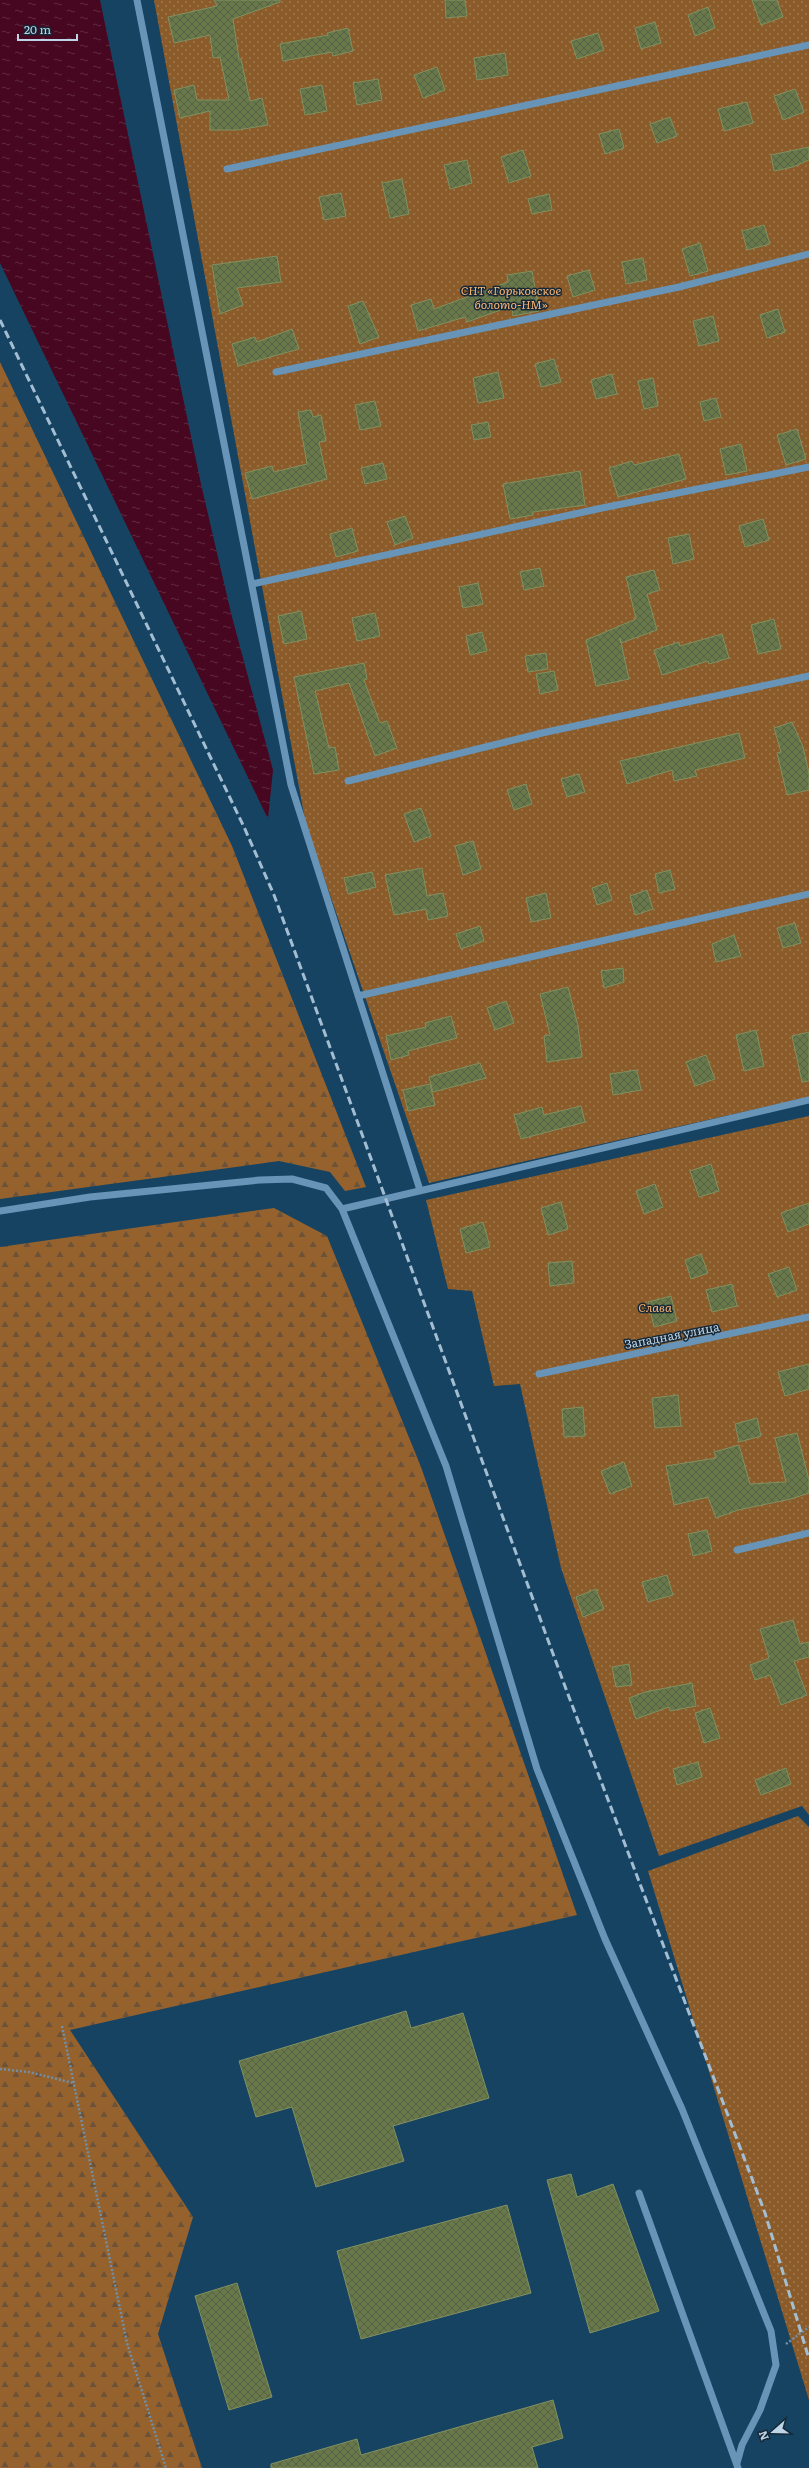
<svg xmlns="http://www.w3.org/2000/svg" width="809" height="2468" font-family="Literata,serif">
<defs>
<pattern id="green-dots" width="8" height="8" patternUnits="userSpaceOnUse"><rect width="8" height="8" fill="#8c5b2a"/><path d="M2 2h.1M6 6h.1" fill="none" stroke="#9f7953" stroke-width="1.8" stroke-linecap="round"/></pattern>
<pattern id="forest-firs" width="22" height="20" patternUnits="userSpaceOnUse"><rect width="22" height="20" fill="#95612d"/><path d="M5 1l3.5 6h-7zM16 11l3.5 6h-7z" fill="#6c5238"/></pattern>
<pattern id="water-ripples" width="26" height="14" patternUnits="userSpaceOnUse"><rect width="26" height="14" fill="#470720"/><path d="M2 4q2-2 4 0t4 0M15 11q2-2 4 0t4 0" fill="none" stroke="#602a40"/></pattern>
<pattern id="building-cross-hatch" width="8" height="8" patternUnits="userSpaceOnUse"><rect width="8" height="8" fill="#697848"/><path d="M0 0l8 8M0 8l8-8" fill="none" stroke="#566247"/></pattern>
</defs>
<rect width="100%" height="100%" fill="#174362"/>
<!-- green -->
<path fill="url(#green-dots)" d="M154,0H809V1097L429,1183L306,825Z
M809,1116V1815L802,1806L659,1856L561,1568L520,1384L494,1386L472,1291L448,1289L426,1200Z
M798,1816L809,1827V2400L648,1871Z"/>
<!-- forest -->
<path fill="url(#forest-firs)" d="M0,362L232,846L366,1187L345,1191L330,1172L279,1161L0,1199Z
M274,1208L327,1236L421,1467L577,1915L70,2030L193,2217L158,2334L202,2468H0V1247Z"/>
<!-- water -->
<path fill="url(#water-ripples)" d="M0,0H100L201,484L231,613L273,770L268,819L0,263Z"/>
<!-- building -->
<path fill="url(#building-cross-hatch)" stroke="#819160" d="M214,0H280V2L233,19L239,59H241L250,101L262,98L268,125L237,130H210V111L180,118L174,90L194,85L197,100H229L220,57L213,58L210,35L174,43L168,17L217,6Z
M445,0H465L467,16L446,18Z
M752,0H777L783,17L761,25Z
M708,7L715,28L695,36L688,15Z
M655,22L661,43L641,49L635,28Z
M348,28L353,51L333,56L332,52L283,61L280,44L328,35L327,33Z
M598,33L604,50L577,59L571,41Z
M505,53L508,75L477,80L474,58Z
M437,67L445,90L423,98L414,75Z
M378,79L382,100L357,105L353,83Z
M322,85L327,111L305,115L300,89Z
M795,89L804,112L783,120L774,96Z
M747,102L753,123L724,131L718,109Z
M670,117L677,136L657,143L650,124Z
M619,129L624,148L605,154L599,134Z
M809,147V160L793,167L774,171L771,155Z
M523,150L531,176L509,183L501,157Z
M467,160L472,183L450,189L444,165Z
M402,179L409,214L390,218L382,183Z
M341,193L346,216L324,220L319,197Z
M549,194L552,210L532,214L528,199Z
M764,225L770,244L747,250L742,231Z
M700,243L708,271L690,276L682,249Z
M277,256L281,282L237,288L243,305L220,314L212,265Z
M643,258L647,280L626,284L622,262Z
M589,270L595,290L573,297L567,276Z
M532,271L539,311L513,316L512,306L467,322L465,317L418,331L411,305L431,299L434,309L508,282L507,275Z
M363,301L379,337L360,344L348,306Z
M778,309L785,332L767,338L760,315Z
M713,316L719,341L699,346L693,321Z
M292,329L299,349L238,366L232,344L255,337L257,342Z
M554,359L561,382L541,387L535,364Z
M498,372L504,398L478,403L473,378Z
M612,374L617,394L596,399L591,380Z
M653,378L658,406L644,409L638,381Z
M716,398L721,417L704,421L700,402Z
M375,401L381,426L360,430L355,405Z
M311,410L313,417L321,415L326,441L319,442L327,479L252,499L245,473L272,466L274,472L307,464L298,412Z
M488,422L491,437L474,440L471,425Z
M797,429L806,459L786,465L777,435Z
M741,444L747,471L726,475L720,449Z
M679,454L686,479L618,497L609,468L632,461L634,465Z
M383,463L387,479L365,484L361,468Z
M580,471L585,505L533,512V515L510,519L503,484Z
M405,516L413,538L395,545L387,522Z
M763,519L769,540L745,547L739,526Z
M352,528L358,551L336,557L330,534Z
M689,534L694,559L673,564L668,538Z
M540,568L544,586L524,590L520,572Z
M654,570L660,590L647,594L657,630L621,643L620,638L629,679L596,686L586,640L636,619L626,577Z
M478,583L483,604L463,608L459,587Z
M301,611L307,639L284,644L278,616Z
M375,613L380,636L357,641L352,618Z
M774,619L781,649L758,654L751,625Z
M482,632L487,651L470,655L466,636Z
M722,634L729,658L709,664L708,661L662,675L654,650L679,642L680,646Z
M546,653L548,669L528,672L525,656Z
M364,663L367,679L364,680L380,723L387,721L397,748L375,756L349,683L315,691L329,748L335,747L339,770L314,774L294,677Z
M554,671L558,690L540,694L536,674Z
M792,722L803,747L809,773V790L787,795L777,753L781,752L774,728Z
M739,733L745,758L695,770L697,776L674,781L672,770L627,784L620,761Z
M579,774L585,792L567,797L561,779Z
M526,784L532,804L514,810L507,790Z
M421,808L431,836L414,842L404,814Z
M473,841L481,869L463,875L455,846Z
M422,868L427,896L443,893L448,916L428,920L426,909L394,915L385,875Z
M670,870L675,889L659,893L655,874Z
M372,872L376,887L348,894L344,878Z
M607,883L612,900L597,905L592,888Z
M647,890L653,909L635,915L630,896Z
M546,893L551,918L531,922L526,898Z
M795,923L801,943L783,948L777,928Z
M480,926L484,941L461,949L456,934Z
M734,935L741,956L716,962L712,944Z
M623,968L624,982L604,988L601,971Z
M568,987L578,1026L582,1057L547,1062L544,1036L550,1035L540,994Z
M506,1001L514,1023L495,1030L487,1008Z
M451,1016L457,1038L408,1051L409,1055L391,1060L386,1036L426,1027L425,1023Z
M756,1030L764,1066L744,1071L736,1035Z
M809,1032V1081L802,1082L792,1036Z
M706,1055L715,1079L695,1086L686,1062Z
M480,1063L486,1078L433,1092L429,1077Z
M637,1070L641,1090L613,1095L610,1074Z
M430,1084L435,1105L408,1111L403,1090Z
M581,1106L585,1122L521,1139L514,1115L542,1107L544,1115Z
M711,1164L719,1191L699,1197L690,1171Z
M655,1184L663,1207L644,1214L636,1191Z
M561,1202L568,1229L548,1235L541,1208Z
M809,1203V1224L788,1232L781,1213Z
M483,1222L490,1247L466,1253L460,1229Z
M701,1254L708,1273L691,1279L685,1260Z
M572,1261L574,1283L550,1286L548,1263Z
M789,1267L797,1290L777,1297L768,1274Z
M732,1284L737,1306L712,1312L706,1290Z
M671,1296L677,1321L654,1327L648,1302Z
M809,1364V1389L785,1396L778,1372Z
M678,1395L681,1426L655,1428L652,1398Z
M583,1407L585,1436L564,1437L562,1409Z
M757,1418L761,1436L739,1442L735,1424Z
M797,1433L809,1480V1493L791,1499L738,1510L716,1518L708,1497L674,1505L666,1466L716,1458L714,1452L739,1445L750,1484L786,1482L775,1438Z
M624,1462L632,1486L610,1494L601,1471Z
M707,1530L712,1551L693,1556L688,1534Z
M667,1575L673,1595L648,1602L642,1582Z
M596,1589L604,1609L583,1617L576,1597Z
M793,1620L800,1644L809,1642V1657L794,1661L807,1695L781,1705L770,1675L755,1680L750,1665L769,1658L760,1629Z
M629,1664L632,1685L616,1687L612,1667Z
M692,1683L696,1706L670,1711L669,1707L636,1719L629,1698L645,1692Z
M710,1708L720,1738L704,1743L695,1713Z
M698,1762L702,1777L677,1785L673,1769Z
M786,1768L791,1784L761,1795L755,1780Z
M406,2011L411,2028L463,2013L489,2098L393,2126L404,2161L316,2187L292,2107L256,2117L239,2061Z
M571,2174L577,2197L613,2184L659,2311L590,2333L547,2180Z
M507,2205L531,2293L361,2339L337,2251Z
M237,2283L272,2397L229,2410L195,2296Z
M553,2400L563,2438L532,2447L538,2468H271V2464L357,2439L361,2455Z"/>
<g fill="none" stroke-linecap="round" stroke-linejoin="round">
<!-- path -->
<path stroke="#6f90a9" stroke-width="2.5" stroke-dasharray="2 2" stroke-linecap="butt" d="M62,2026L127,2343L166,2468
M0,2069L29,2072L73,2083
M786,2344L809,2327"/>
<!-- minor -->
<path stroke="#6894b8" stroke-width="7" d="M137,0L291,785L420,1190
M227,169L809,45
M276,372L679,287L809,254
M252,584L602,508L809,467
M348,781L542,733L809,676
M358,996L809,894
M342,1209L809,1100
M0,1211L90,1197L260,1180L292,1179L326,1188L342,1209L446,1466L537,1769L605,1939L682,2109L771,2331L776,2365L760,2410L742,2445L737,2463
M539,1374L809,1317
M737,1550L809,1533
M639,2193L738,2468"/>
<!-- rail -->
<path stroke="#a3bed3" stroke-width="3" stroke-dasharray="8 4" stroke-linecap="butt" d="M0,320L244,827L274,895L566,1689L765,2213L809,2359"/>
</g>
<g text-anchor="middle" stroke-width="3" stroke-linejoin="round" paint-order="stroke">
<!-- park labels -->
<g font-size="12" font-style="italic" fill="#f9b474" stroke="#162836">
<text x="511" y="295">СНТ «Горьковское<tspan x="511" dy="14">болото-НМ»</tspan></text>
<text x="655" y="1312">Слава</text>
</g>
<!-- street labels -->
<g font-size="12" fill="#bed5e8" stroke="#162836">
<text transform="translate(672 1336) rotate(-11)" y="4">Западная улица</text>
</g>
</g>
<!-- north arrow -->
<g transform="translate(773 2432) rotate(250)" stroke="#162836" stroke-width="3" paint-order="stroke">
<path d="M0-3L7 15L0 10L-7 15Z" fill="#bed5e8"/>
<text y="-6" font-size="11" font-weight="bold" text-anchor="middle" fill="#bed5e8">N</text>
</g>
<!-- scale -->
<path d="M18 34v6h59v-6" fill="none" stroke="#bed5e8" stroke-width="2"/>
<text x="24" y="34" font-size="12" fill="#bed5e8" stroke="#162836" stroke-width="3" paint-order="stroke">20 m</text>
</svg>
